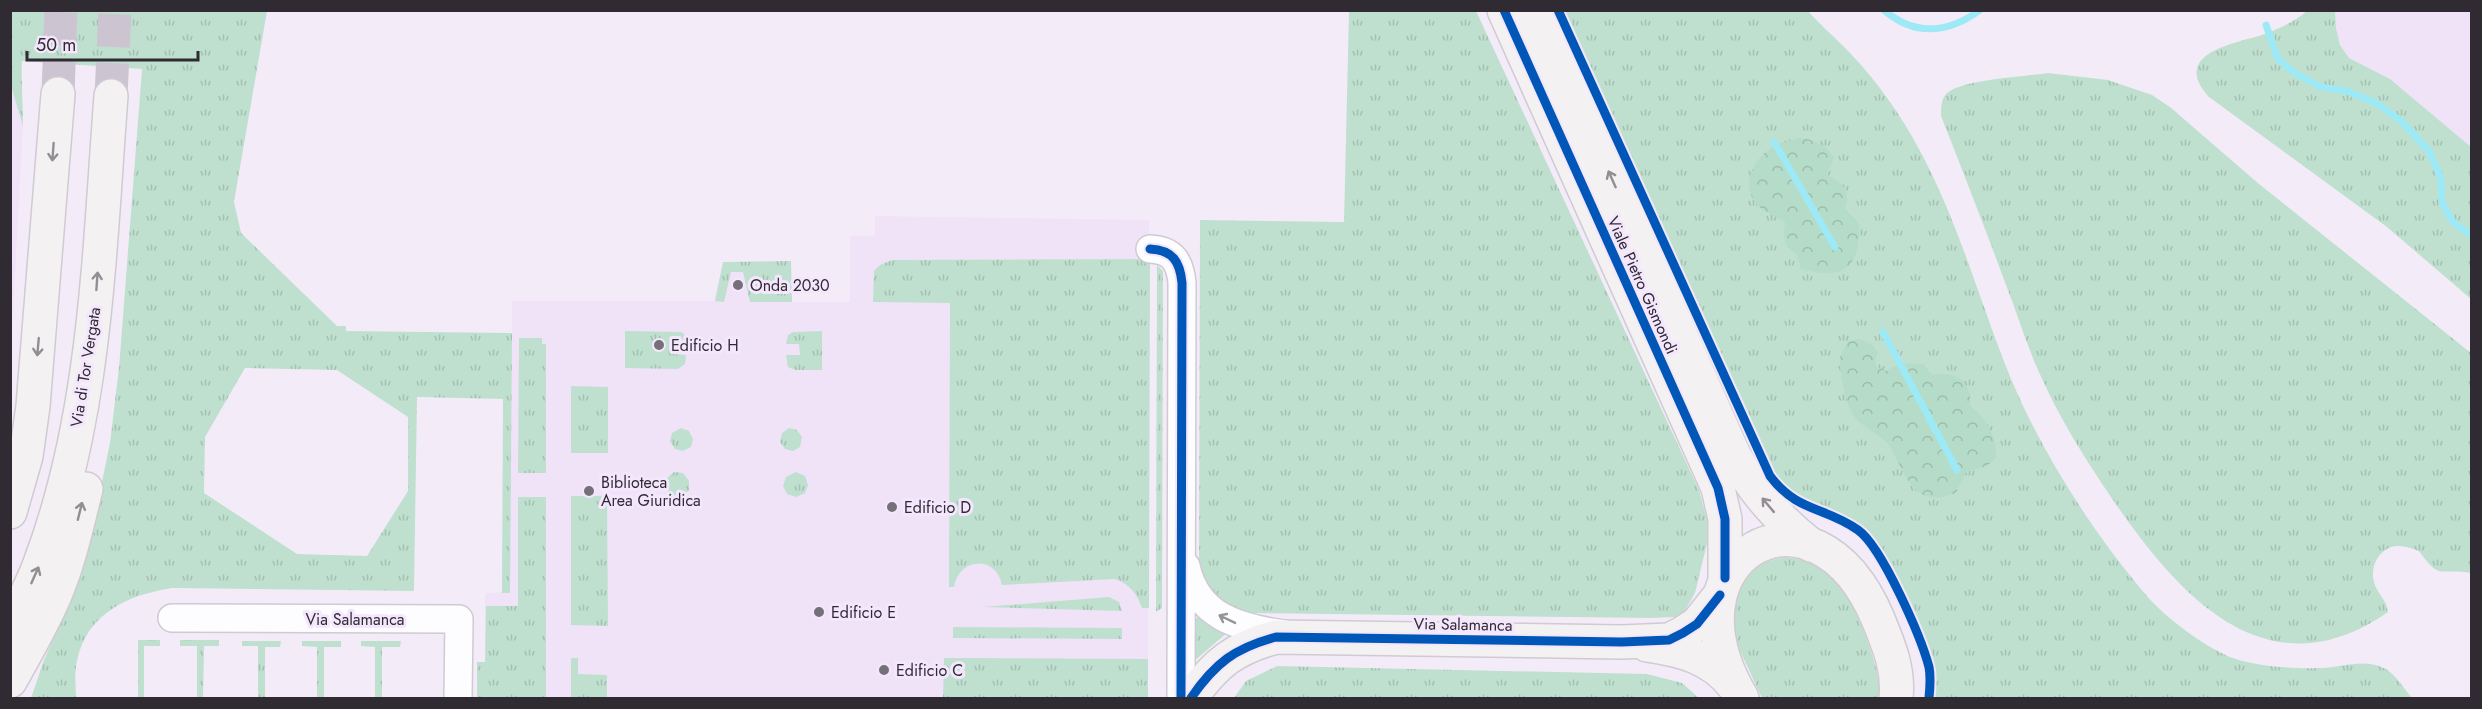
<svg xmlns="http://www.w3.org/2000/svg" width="2482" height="709" font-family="Jost,sans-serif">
<defs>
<pattern id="grass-tufts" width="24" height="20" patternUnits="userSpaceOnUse" patternTransform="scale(1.5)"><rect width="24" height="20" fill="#bfe0cf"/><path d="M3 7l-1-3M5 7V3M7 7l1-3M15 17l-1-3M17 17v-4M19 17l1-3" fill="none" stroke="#a4c0b2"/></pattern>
<pattern id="forest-crowns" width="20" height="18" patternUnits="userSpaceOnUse" patternTransform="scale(1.5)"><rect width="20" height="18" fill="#b4dcc8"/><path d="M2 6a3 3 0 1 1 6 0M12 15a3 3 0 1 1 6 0" fill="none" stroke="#9bbdac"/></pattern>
</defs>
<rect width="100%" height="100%" fill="#f3ecf8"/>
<!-- built -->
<path fill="#f0e3f8" d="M2335,11H2471V147L2390,79L2349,58L2340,45L2336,28Z
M11,86L23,126L11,349Z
M875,216L1149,220L1148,698H485V593L502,592L504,333H512V301H714L723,262L791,261L792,302H850V236H875Z"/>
<!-- grass -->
<path fill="url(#grass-tufts)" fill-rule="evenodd" d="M10,11H267L234,202L241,233L337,326H346V331L512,333L510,593H502L503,399L417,397L414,591L172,588C128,595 87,613 77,661C74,673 76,687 76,698H31L44,660L68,605L92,530L110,443L119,368L142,69L22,61C21,83 23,104 23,126L11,86ZM245,368L337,370L408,417V491L367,556L297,554L204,493L205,437Z
M1349,11H1476L1699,490L1710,531L1695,593L1683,614L1676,617L1651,618L1248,613C1219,608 1215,597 1199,574L1200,220L1344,222Z
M1562,11H1808C1821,26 1836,38 1850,53C1876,80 1901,115 1919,149C1956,217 1977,292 2005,364C2036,444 2091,531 2147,596C2166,618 2202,645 2230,657C2253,666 2293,669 2318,668C2341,668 2364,657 2386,669C2396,675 2405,690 2412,698H1933L1935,683L1934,664L1927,643L1880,547L1851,521L1794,496L1782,486L1772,472Z
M2307,11H2335L2336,28L2340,45L2349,58L2390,79L2471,147V299L2387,227L2209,97C2170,54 2232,44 2262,35C2278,29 2294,22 2307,11Z
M2048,73L2108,80L2152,95L2170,107L2259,184L2471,353V573C2440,567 2441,582 2419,551C2411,548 2400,544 2391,547C2377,552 2370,569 2374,582C2377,594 2386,598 2388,612C2267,696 2179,596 2113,500C2085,459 2058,416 2038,370C2026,343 2017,313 2006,285C1985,228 1963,172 1941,116C1941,106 1941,96 1950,91C1970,79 2024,77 2048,73Z
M1150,259L1149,608H1142C1137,594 1130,584 1115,579L1002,585C996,555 959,557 954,587H949L950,303L873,302L874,271L880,265L892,260Z
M791,261L792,302H750L743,272H731L724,302L715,301L723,262Z
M1157,265L1163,271L1162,608L1156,612Z
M625,331L681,332L686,336V343H674V354L686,355L685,364L678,369L625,368Z
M822,331V370H795L788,367L786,355H800L799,344H786L788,335L793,332Z
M519,338H542V344H546V473H518Z
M571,386L608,387V453H571Z
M681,428L689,431L693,439L691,447L683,451L675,449L670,441L672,433Z
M789,428L797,430L802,437L800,447L793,451L785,449L780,442L782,433Z
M674,472L683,473L689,481V490L681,497L672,496L665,489V480Z
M796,472L805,476L808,485L805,493L796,497L787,494L783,486L786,477Z
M571,496H607L608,626L571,625Z
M518,497H546V698H477V662H485L486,606H518Z
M1786,557C1803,560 1820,562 1833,575C1851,593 1885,674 1879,698H1762L1735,640L1732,600L1746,575L1764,562Z
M1109,597L1119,602L1122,611L983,607Z
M1195,618H1203L1228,632L1193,662Z
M953,627L1122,628V639L953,638Z
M138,640H160V646H144V698H138Z
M180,640H219V646H204L203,698H197V646H180Z
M242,641H281L280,647H265V698H258V646H242Z
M302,641H341V647H324V698H317V647L302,646Z
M361,641H401L400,647H382V698H375V647L361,646Z
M571,658H578V674L607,675V698H571Z
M944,658L1148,659V698H943Z
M1277,666L1647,674L1682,683L1699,698H1234L1246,681Z"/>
<!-- forest -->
<path fill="url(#forest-crowns)" d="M1797,138C1814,139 1825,143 1834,158L1826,175C1843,183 1851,189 1845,209L1859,223C1861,267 1844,281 1801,269L1797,254C1782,246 1784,238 1785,222C1775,216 1761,211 1754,201C1743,183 1752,163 1767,151C1774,145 1788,142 1797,138Z
M1859,339L1870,343L1878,352L1875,360L1876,366L1886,371C1899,363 1908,363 1923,364L1932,375C1946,371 1965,376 1969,392C1971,396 1969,403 1971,406C1973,409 1978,412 1981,416C1991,428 1997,442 1996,458L1987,466L1966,472L1956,493C1913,510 1907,476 1890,447C1883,436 1868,430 1858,421C1847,410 1839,375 1840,359C1840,354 1845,347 1847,342Z"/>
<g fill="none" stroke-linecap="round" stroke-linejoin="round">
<!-- stream -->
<path stroke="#9ee9f6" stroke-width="7" d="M1884,10C1915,37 1949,33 1980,10
M2266,25L2278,59L2296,74L2321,87L2347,91L2378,104L2402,122L2429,151L2441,178L2442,203L2453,222L2472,236
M1774,142L1835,247
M1883,332L1957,470"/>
<!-- secondary-tunnel -->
<path stroke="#ccc5d1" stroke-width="33" stroke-dasharray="33 16" stroke-linecap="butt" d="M58,94L61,10
M111,96L115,10"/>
<!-- street casing -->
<g stroke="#d0cad3" stroke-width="30">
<path id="street" d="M1150,249C1173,250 1180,262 1182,283L1181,698
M1186,566C1197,617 1239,628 1285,634
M172,618L459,619L458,698"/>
</g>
<!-- secondary casing -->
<g stroke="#d0cad3" stroke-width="36">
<path id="secondary" d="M1504,10L1718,488L1725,519V578
M1536,10L1734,455C1753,491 1779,520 1811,545
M10,512L26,456L33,406L58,94
M10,628C20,607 31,587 39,566C96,417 99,253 111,96
M1647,645C1681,650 1711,657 1733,685
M10,681C26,653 42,625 55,595C69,562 77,525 86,489
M1191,698C1215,663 1235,648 1276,637L1622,642L1669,640L1683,633L1697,624L1720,595
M1742,698C1657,556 1814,467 1878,619C1889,646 1899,669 1896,698"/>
</g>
<!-- street -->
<use href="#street" stroke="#fdfcfe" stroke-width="27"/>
<!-- secondary -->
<use href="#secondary" stroke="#f4f1f3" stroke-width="33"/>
<!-- cycleway casing -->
<g stroke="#f4e7fd" stroke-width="13">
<path id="cycleway" d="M1504,10L1718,488L1725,519V578
M1558,10L1770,476C1798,513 1824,506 1858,530C1882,547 1921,637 1929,667C1931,677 1930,688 1929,698
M1150,249C1173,250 1180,262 1182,283L1181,698
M1191,698C1215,663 1235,648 1276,637L1622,642L1669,640L1683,633L1697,624L1720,595"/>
</g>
<!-- cycleway -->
<use href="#cycleway" stroke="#0057b8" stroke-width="9"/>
</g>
<!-- one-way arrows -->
<defs><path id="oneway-shaft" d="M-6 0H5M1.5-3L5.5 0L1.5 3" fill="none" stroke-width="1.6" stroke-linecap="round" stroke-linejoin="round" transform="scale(1.5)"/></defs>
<g stroke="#928e93">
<use href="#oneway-shaft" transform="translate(53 152) rotate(94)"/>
<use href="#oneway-shaft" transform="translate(1612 179) rotate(-114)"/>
<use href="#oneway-shaft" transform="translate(97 281) rotate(-86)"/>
<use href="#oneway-shaft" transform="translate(38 347) rotate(95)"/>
<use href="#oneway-shaft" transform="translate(1768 505) rotate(-130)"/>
<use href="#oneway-shaft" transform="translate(80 511) rotate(-76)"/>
<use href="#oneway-shaft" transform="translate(35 575) rotate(-66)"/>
</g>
<use stroke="#969498" href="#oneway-shaft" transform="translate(1227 619) rotate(-154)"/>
<!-- markers -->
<g fill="#746f78" stroke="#f4e7fd" stroke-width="2">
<circle cx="738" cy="285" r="6"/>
<circle cx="659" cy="345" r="6"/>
<circle cx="589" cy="491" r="6"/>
<circle cx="892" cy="507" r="6"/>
<circle cx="819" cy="612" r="6"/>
<circle cx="884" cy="670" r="6"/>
</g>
<g text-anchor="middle" stroke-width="6" stroke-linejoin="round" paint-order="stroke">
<!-- poi labels -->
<g font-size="16" fill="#302b33" stroke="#f4e7fd" text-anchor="start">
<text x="750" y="291">Onda 2030</text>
<text x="671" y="351">Edificio H</text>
<text x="601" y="488">Biblioteca<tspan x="601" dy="18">Area Giuridica</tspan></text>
<text x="904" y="513">Edificio D</text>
<text x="831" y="618">Edificio E</text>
<text x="896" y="676">Edificio C</text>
</g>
<!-- street labels -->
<g font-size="16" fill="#302b33" stroke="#f4e7fd">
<text transform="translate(1643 285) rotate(66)" y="6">Viale Pietro Gismondi</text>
<text transform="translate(85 367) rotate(-81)" y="6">Via di Tor Vergata</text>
<text x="355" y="625">Via Salamanca</text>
<text transform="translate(1463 624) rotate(1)" y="6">Via Salamanca</text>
</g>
</g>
<!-- border -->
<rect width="2482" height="709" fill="none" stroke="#302b33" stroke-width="24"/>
<!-- scale -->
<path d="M27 51v9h171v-9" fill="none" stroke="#302b33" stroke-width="3"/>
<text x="36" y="51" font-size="18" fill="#302b33" stroke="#f4e7fd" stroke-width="4.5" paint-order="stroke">50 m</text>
</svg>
